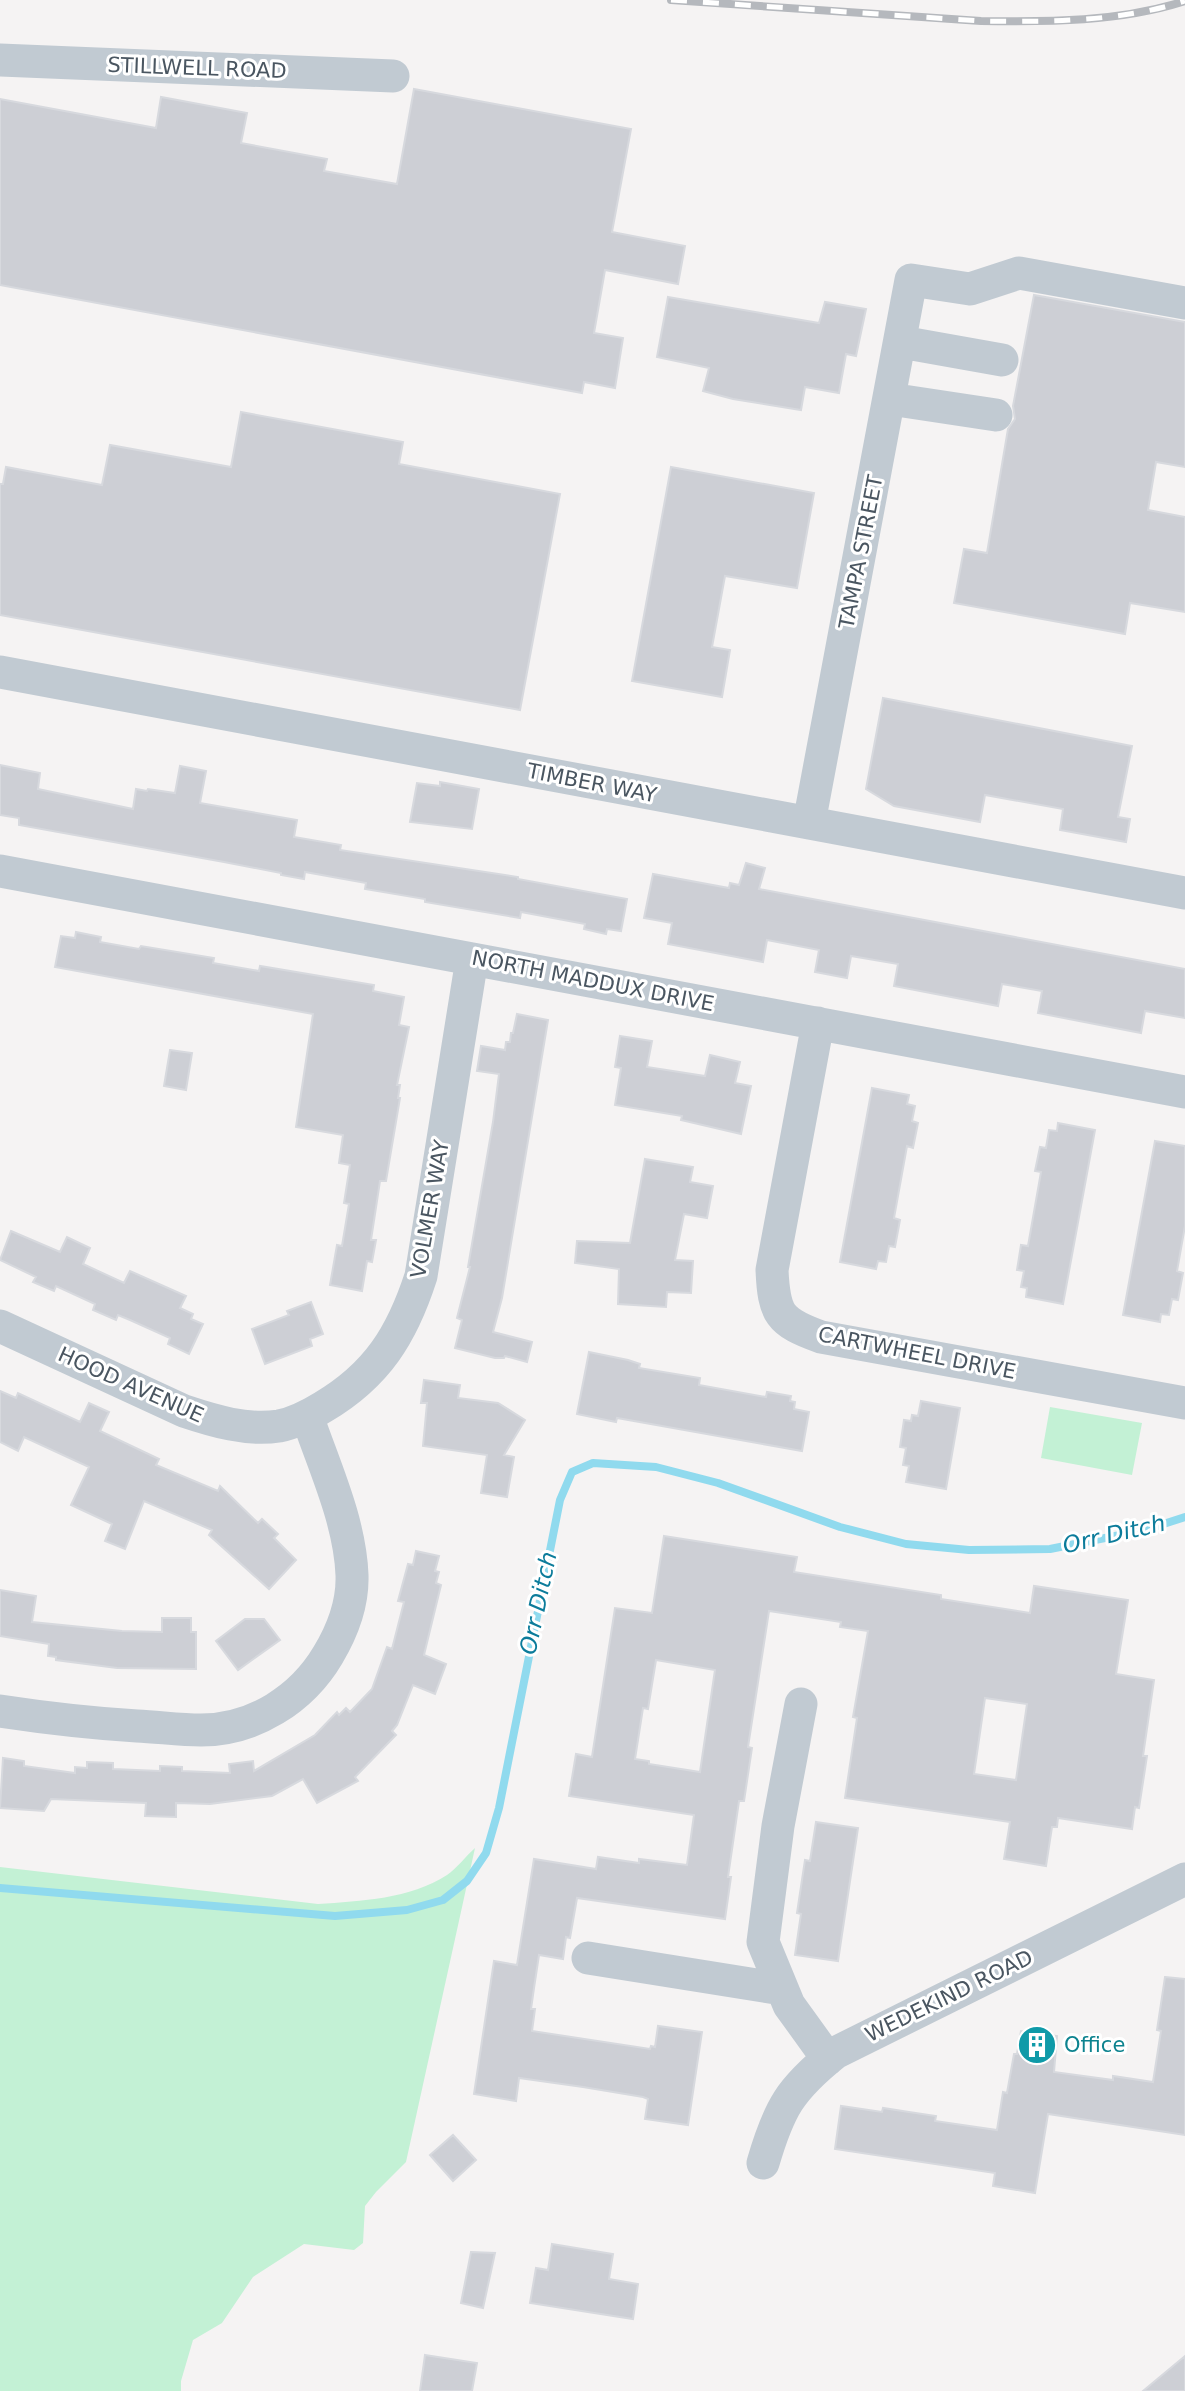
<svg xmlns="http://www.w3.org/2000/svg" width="1185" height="2391" font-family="'DejaVu Sans',sans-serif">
<rect width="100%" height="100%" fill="#f5f3f3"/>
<!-- green -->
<path fill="#c3f1d5" d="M1050,1407L1142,1423L1132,1475L1041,1458Z
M475,1848L406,2162L376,2192L365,2206L363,2243L354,2250L304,2244L253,2277L222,2323L193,2340L181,2381V2391H0V1867L318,1904C361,1901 410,1899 447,1875C457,1868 466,1856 475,1848Z"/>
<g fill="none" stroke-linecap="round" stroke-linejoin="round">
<!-- stream -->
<path stroke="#90daee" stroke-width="8" d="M0,1888L335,1916L407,1910L443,1900L467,1881L486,1853L499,1808L560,1500L572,1472L593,1463L656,1467L718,1483L840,1527L906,1544L969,1550L1050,1549L1145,1530L1185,1517"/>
</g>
<!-- building -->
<path fill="#cdcfd5" stroke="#d7d9de" stroke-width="2" fill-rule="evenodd" d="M414,89L631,129L612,232L685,246L678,284L605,270L594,333L623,338L615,388L584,382L582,393L0,285V99L156,128L161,97L247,113L241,143L327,159L324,171L397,184Z
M1034,295L1185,322V467L1156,462L1148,510L1185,517V612L1130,603L1125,634L954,603L964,549L987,553L1008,429L1015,419L1013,406Z
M668,297L819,323L825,302L866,309L856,356L846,354L839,393L805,387L801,410L733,399L703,391L709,368L657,357Z
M241,412L403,442L399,464L560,494L520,710L0,615V484H3L6,467L102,485L110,445L231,467Z
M671,467L814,493L797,588L725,576L712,647L730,650L722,697L632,681Z
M883,698L1132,746L1118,817L1130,819L1126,842L1060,830L1063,809L985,795L980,822L894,806L866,789Z
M0,765L40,773L38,789L133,809L136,789L147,791L148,789L175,793L180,766L206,771L200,803L297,820L294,837L341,845L340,850L518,877V879L627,899L621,931L607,929L606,934L584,929L585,924L521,912L520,918L425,902V899L365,889L366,883L305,872L304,879L281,875V873L224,862L19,825V818L0,815Z
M440,782L479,789L472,829L410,822L417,783L440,786Z
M746,863L765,868L759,889L1185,969V1018L1145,1011L1141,1033L1038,1013L1042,991L1002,984L998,1006L894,986L898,964L851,956L847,978L815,972L819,950L767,940L763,962L668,944L672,923L644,918L653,874L729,888L730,883L739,885Z
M76,932L101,937L100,942L139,949L141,946L214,958L213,963L259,971L260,966L374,985L373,991L404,997L399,1025L409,1027L397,1085H400L398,1098H400L386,1181H380L371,1240H376L372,1262L367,1261L362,1291L330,1285L337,1245L342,1246L349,1204L344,1203L350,1165L339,1163L343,1135L296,1127L313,1014L55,967L61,936L75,938Z
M517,1014L548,1020L502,1298L493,1332L532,1342L527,1362L505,1356L504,1358H495L455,1348L462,1320L457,1318L470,1267H468L493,1122L499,1074L477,1071L481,1046L505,1050L506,1042H510L511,1033H513Z
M620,1036L652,1041L647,1067L705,1076L710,1055L740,1062L735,1083L751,1086L741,1134L681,1120L682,1116L615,1105L621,1068L615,1067Z
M170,1050L192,1053L186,1090L164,1086Z
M872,1088L909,1095L907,1104L915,1106L912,1121L918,1123L913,1148L907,1146L894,1218L900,1220L895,1247L889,1246L886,1262L878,1261L876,1269L840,1262Z
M1058,1123L1095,1130L1063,1304L1026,1297L1027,1288L1021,1287L1024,1271L1017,1270L1021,1245L1028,1246L1041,1172L1035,1171L1040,1147L1046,1148L1049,1130L1057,1131Z
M1155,1141L1185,1146V1226L1177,1271L1183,1273L1178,1300L1172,1299L1169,1315L1161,1314L1160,1322L1123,1315Z
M645,1159L693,1167L690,1182L713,1186L707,1218L684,1214L675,1260L693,1261L691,1293L667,1292L666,1307L618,1304L619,1269L575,1263L577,1241L630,1243Z
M11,1231L60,1252L67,1237L90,1248L83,1264L124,1283L130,1271L186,1296L180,1308L193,1314L191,1319L203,1324L189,1354L168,1344L170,1338L130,1320L118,1315L116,1320L93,1310L95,1304L56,1286L54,1291L33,1282L36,1277L0,1260Z
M311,1302L323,1334L310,1339L312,1346L265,1364L252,1329L289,1315L287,1311Z
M589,1352L628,1360L640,1364L639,1368L700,1378L699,1385L766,1397L767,1392L791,1396L790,1401L795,1402L794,1409L809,1412L802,1451L617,1418L616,1422L577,1414Z
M424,1380L460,1385L458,1398L498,1403L525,1420L504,1455L514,1457L507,1497L481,1493L487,1455L423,1446L427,1403H421Z
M0,1391L16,1398L18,1393L80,1422L89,1403L109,1412L100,1431L159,1459L156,1465L218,1491L220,1486L258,1523L262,1519L278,1534L274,1538L296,1560L269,1589L209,1535L212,1530L144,1501L125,1549L105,1541L112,1524L71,1505L89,1467L24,1437L18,1451L0,1442Z
M921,1401L960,1408L946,1489L906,1482L909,1466L903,1465L906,1448L900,1447L904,1420L911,1421L912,1415L918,1416Z
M664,1536L797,1557L794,1572L941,1595V1599L1030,1613L1034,1586L1128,1600L1116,1674L1154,1680L1143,1756H1147L1139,1808L1135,1807L1132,1829L1058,1818L1057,1827H1052L1046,1866L1004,1859L1010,1822L845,1798L857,1718L853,1717L868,1631L840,1627L841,1622L769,1611L748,1747L752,1748L744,1801H739L728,1877H731L725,1919L577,1898L570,1938L566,1937L563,1959L539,1955L534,1988L531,2009H535L532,2031L650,2049L651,2046L655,2047L658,2026L702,2032L688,2125L645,2119L648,2099L643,2097L583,2087L519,2078L516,2101L474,2094L494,1961L517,1965L534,1859L596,1869L598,1857L639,1863V1859L687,1865L694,1815L569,1796L576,1754L592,1757L615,1608L652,1613ZM656,1660L715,1670L700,1772L649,1764V1761L635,1759L643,1708L648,1709ZM985,1698L1027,1704L1016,1780L974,1774Z
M416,1551L439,1556L435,1571L439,1572L436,1583L441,1585L424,1655L446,1664L435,1694L413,1685L397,1725L392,1731L396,1735L355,1777L358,1781L317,1803L303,1779L272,1796L210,1804L176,1803V1817L145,1816L146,1803L51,1799L44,1811L0,1808L3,1758L24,1761V1766L75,1773V1767L87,1768V1762L113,1763V1769L160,1771V1766L182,1767V1771L230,1773L229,1764L253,1761L254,1771L315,1735L337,1712L339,1715L346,1708L350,1712L372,1689L387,1647L392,1649L404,1602L398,1601L408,1564L413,1565Z
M0,1590L36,1596L32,1622L122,1631L162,1632V1618H191V1632H196V1669L117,1668L56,1660V1657L48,1656L49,1644L0,1636Z
M245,1619H264L280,1640L238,1670L216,1641Z
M816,1822L858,1828L838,1961L795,1955L801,1914L797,1913L805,1860L810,1861Z
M1165,1977L1185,1979V2135L1048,2114L1035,2193L993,2186L995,2173L835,2149L841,2106L882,2112L883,2108L909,2112L936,2116L935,2121L997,2130L1003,2092L1007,2093L1014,2054H1017L1021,2031L1057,2036L1054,2072L1113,2080V2076L1153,2082L1161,2031L1157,2030Z
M453,2135L476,2160L453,2181L430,2155Z
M552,2244L613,2254L609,2279L638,2284L633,2319L530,2303L536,2268L548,2270Z
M471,2252L495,2253L483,2308L461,2303Z
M425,2355L477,2363L472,2391H420Z
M1185,2356V2391H1143Z"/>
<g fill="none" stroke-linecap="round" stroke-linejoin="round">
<!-- minor -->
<path stroke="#c1cad2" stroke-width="33" d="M0,60L393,76
M901,342L1002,360
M890,399L996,415
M0,672L1185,893
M809,823L911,280L970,289L1019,273L1185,303
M0,871L1185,1092
M818,1023L772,1270C774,1314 779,1322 821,1337L1185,1403
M0,1326L184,1411C214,1421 247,1431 279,1426C295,1423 310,1415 323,1407C377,1375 402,1335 421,1276L472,959
M801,1704L778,1826L763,1942L789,2005L828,2059
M0,1711C46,1718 91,1723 137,1726C159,1727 180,1730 201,1730C254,1730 302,1699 328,1655C343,1630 353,1604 352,1575C350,1521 324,1466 307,1416
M588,1958L782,1989
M763,2163C779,2108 790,2089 835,2053L1185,1879"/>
<!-- rail casing -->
<g stroke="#b5b8bd" stroke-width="8">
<path id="rail" d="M671,0L981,21C1048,22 1120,22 1185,1"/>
</g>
<!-- rail -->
<use href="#rail" stroke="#fff" stroke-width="5" stroke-dasharray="16" stroke-linecap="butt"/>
</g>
<!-- icons -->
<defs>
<g id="building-disc" transform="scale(2.0125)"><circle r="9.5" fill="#0f9aa8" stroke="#fff"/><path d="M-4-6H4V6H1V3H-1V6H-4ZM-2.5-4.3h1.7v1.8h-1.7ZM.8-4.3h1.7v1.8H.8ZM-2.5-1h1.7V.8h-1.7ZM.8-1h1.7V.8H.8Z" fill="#fff"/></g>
</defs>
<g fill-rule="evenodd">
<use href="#building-disc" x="1037" y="2045"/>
</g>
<g text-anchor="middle" stroke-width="6" stroke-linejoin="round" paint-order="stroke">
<!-- street labels -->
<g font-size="21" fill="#4a5661" stroke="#fff">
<text transform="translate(197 68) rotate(2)" y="7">STILLWELL ROAD</text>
<text transform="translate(861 552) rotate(-79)" y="7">TAMPA STREET</text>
<text transform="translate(592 783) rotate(11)" y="7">TIMBER WAY</text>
<text transform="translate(593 981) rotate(11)" y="7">NORTH MADDUX DRIVE</text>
<text transform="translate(430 1209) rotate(-80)" y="7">VOLMER WAY</text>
<text transform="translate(917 1353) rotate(11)" y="7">CARTWHEEL DRIVE</text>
<text transform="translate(131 1385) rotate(24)" y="7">HOOD AVENUE</text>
<text transform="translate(949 1996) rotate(-26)" y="7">WEDEKIND ROAD</text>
</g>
<!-- culture labels -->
<g font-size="21" fill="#0d838f" stroke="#fff" text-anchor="start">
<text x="1064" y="2052">Office</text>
</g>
<!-- water labels -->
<g font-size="23" font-style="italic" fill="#0c7c9b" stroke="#fff">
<text transform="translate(1114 1534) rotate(-13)" y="8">Orr Ditch</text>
<text transform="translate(538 1603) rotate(-78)" y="8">Orr Ditch</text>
</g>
</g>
</svg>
